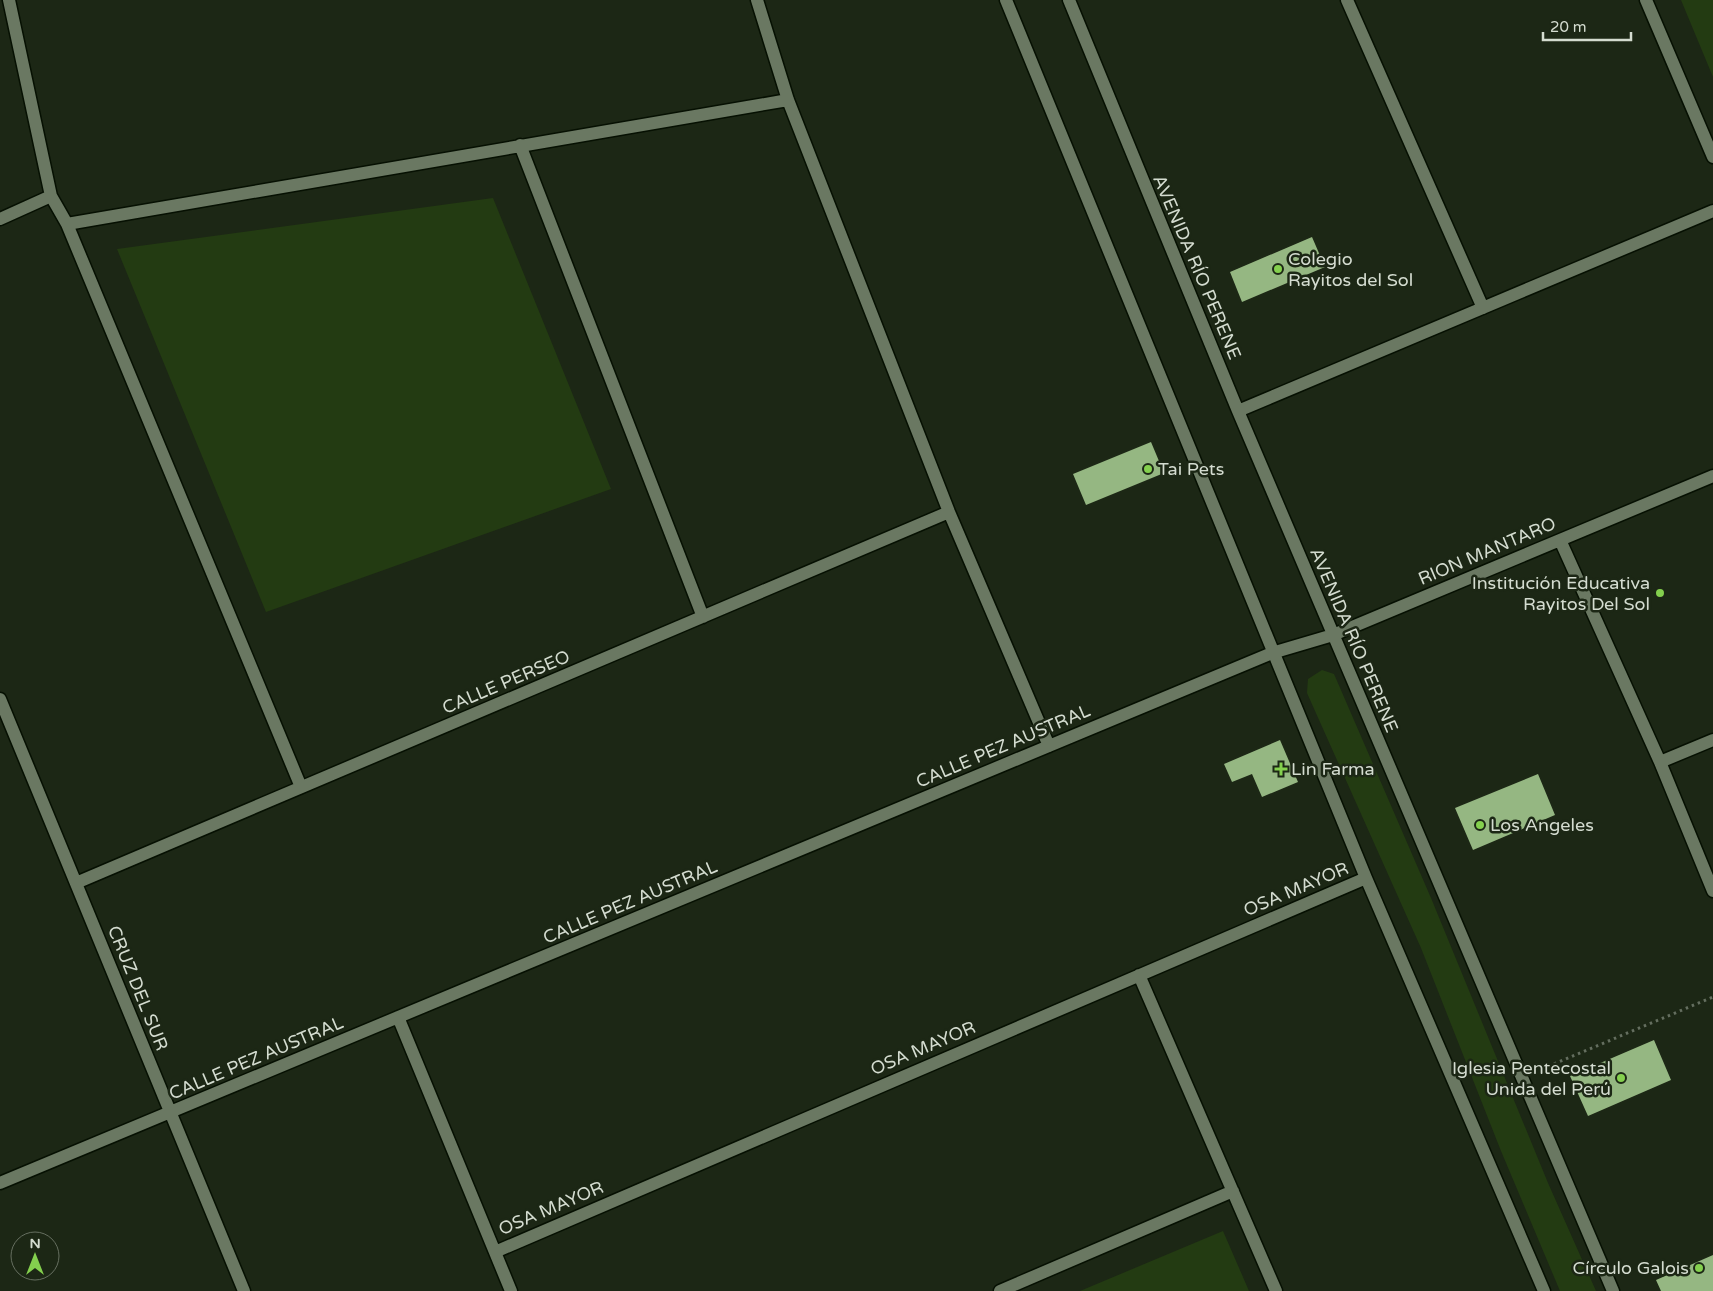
<svg xmlns="http://www.w3.org/2000/svg" width="1713" height="1291" font-family="'Varela Round',sans-serif">
<rect width="100%" height="100%" fill="#1c2715"/>
<!-- green -->
<path fill="#233b12" d="M1681,0H1713V77Z
M493,198L611,489L266,612L117,249Z
M1322,670L1334,674L1431,898L1548,1183L1596,1291H1560L1501,1151L1421,948L1307,693L1308,679Z
M1223,1231L1249,1291H1080Z"/>
<!-- building -->
<path fill="#95b782" d="M1312,237L1325,267L1242,302L1230,272Z
M1151,442L1164,473L1086,505L1073,474Z
M1280,740L1298,782L1262,797L1252,774L1232,782L1224,764Z
M1538,774L1555,815L1473,850L1455,808Z
M1654,1040L1671,1080L1588,1116L1570,1076Z
M1713,1255V1291H1661L1656,1280Z"/>
<g fill="none" stroke-linecap="round" stroke-linejoin="round">
<!-- minor casing -->
<g stroke="#061002" stroke-width="15">
<path id="minor" d="M9,0L51,196L67,224L301,787
M757,0L788,100L949,512L1049,746
M1006,0L1366,878L1544,1291
M1069,0L1238,411L1613,1291
M1347,0L1483,308
M1646,0L1713,157
M520,145L703,617
M0,219L51,196
M67,224L788,100
M1238,411L1713,211
M1560,540L1660,762L1713,891
M0,699L244,1291
M1660,762L1713,740
M76,883L949,512
M1139,975L1276,1291
M398,1017L511,1291
M0,1183L1272,653L1333,635L1713,476
M495,1252L1366,878
M1000,1291L1233,1191"/>
</g>
<!-- path -->
<path stroke="#646e5f" stroke-width="3" stroke-dasharray="2.5 4" stroke-linecap="butt" d="M1542,1069L1713,997"/>
<!-- minor -->
<use href="#minor" stroke="#6a7862" stroke-width="12"/>
</g>
<!-- markers -->
<g fill="#84d04e" stroke="#1c2715" stroke-width="2">
<circle cx="1278" cy="269" r="5"/>
<circle cx="1148" cy="469" r="5"/>
<circle cx="1660" cy="593" r="5"/>
<path d="M1278.5 761.5h5v5h5v5h-5v5h-5v-5h-5v-5h5z"/>
<circle cx="1480" cy="825" r="5"/>
<circle cx="1621" cy="1078" r="5"/>
<circle cx="1699" cy="1268" r="5"/>
</g>
<g text-anchor="middle" stroke-width="5" stroke-linejoin="round" paint-order="stroke">
<!-- poi labels -->
<g font-size="18" fill="#d4dcd0" stroke="#1c2715" text-anchor="start">
<text x="1288" y="265">Colegio<tspan x="1288" dy="21">Rayitos del Sol</tspan></text>
<text x="1158" y="475">Tai Pets</text>
<text x="1650" y="589" text-anchor="end">Institución Educativa<tspan x="1650" dy="21">Rayitos Del Sol</tspan></text>
<text x="1291" y="775">Lin Farma</text>
<text x="1490" y="831">Los Angeles</text>
<text x="1611" y="1074" text-anchor="end">Iglesia Pentecostal<tspan x="1611" dy="21">Unida del Perú</tspan></text>
<text x="1689" y="1274" text-anchor="end">Círculo Galois</text>
</g>
<!-- street labels -->
<g font-size="18" fill="#d4dcd0" stroke="#1c2715">
<text transform="translate(1197 267) rotate(67)" y="6">AVENIDA RÍO PERENE</text>
<text transform="translate(1487 551) rotate(-23)" y="6">RION MANTARO</text>
<text transform="translate(1354 640) rotate(67)" y="6">AVENIDA RÍO PERENE</text>
<text transform="translate(506 682) rotate(-23)" y="6">CALLE PERSEO</text>
<text transform="translate(1003 746) rotate(-23)" y="6">CALLE PEZ AUSTRAL</text>
<text transform="translate(1296 889) rotate(-23)" y="6">OSA MAYOR</text>
<text transform="translate(630 902) rotate(-23)" y="6">CALLE PEZ AUSTRAL</text>
<text transform="translate(138 988) rotate(68)" y="6">CRUZ DEL SUR</text>
<text transform="translate(923 1048) rotate(-23)" y="6">OSA MAYOR</text>
<text transform="translate(256 1058) rotate(-23)" y="6">CALLE PEZ AUSTRAL</text>
<text transform="translate(551 1208) rotate(-23)" y="6">OSA MAYOR</text>
</g>
</g>
<!-- north arrow -->
<g transform="translate(35 1256)"><circle r="24" fill="#1c2715" stroke="#666f60"/>
<path d="M0-4L9 19L0 12L-9 19Z" fill="#84d04e"/>
<text y="-8" font-size="14" font-weight="bold" text-anchor="middle" fill="#d4dcd0">N</text>
</g>
<!-- scale -->
<path d="M1543 32v8h88v-8" fill="none" stroke="#d4dcd0" stroke-width="2.5"/>
<text x="1550" y="32" font-size="15" fill="#d4dcd0" stroke="#1c2715" stroke-width="4" paint-order="stroke">20 m</text>
</svg>
